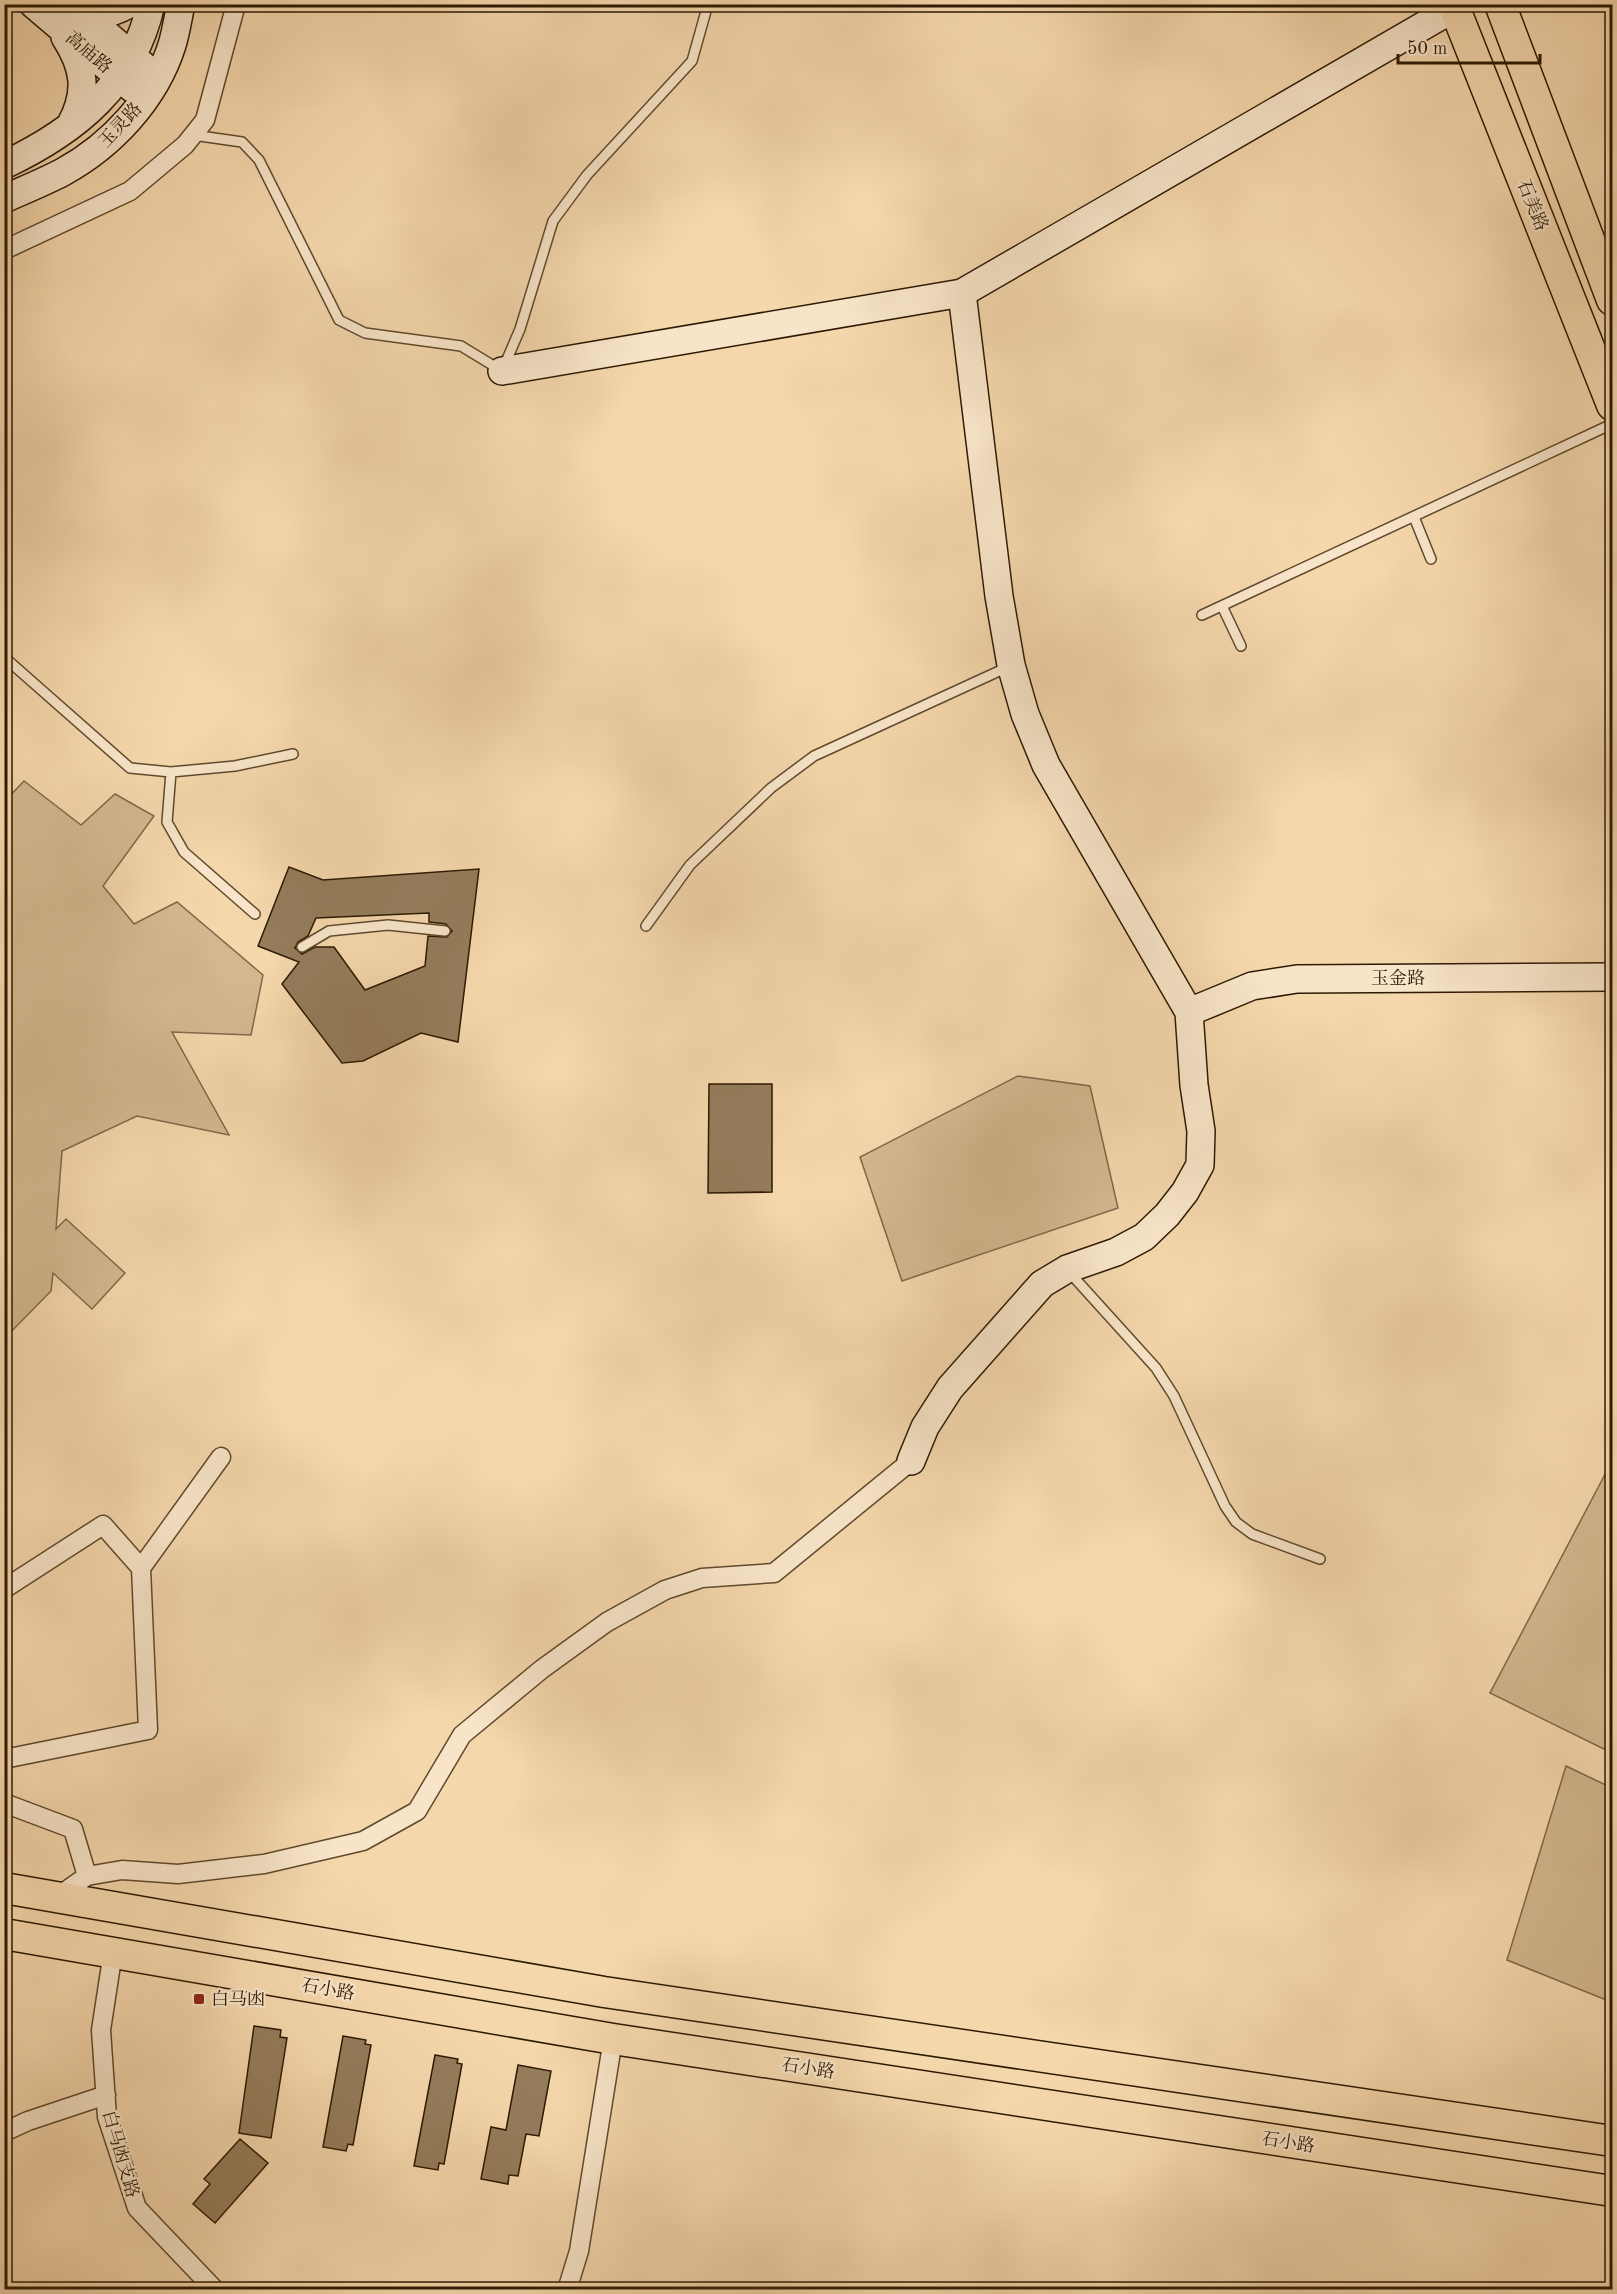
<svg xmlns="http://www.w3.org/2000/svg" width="1617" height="2294" font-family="'Old Standard TT','Noto Serif SC',serif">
<rect width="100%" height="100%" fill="#f5d7ac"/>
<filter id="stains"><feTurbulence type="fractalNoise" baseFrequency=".00333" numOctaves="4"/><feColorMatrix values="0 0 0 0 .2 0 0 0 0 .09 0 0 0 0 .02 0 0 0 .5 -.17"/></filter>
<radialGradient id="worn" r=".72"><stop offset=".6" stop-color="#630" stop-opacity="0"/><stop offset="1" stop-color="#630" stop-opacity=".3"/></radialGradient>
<!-- green -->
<path fill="#d3b78f" stroke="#806849" stroke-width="1.5" d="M24,781L81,825L115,794L154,816L103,886L134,924L177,902L263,975L251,1035L172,1032L229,1135L137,1116L62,1151L56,1229L66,1219L125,1273L92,1309L53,1273L51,1291L5,1338L4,802Z
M1018,1076L1090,1086L1118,1208L902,1281L860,1157Z
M1612,1461V1753L1490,1693Z
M1566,1766L1612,1788L1611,2002L1507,1960Z"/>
<!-- building -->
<path fill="#957c5b" stroke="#2d1a03" stroke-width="1.5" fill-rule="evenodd" d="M289,867L323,880L479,869L458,1042L421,1033L363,1061L342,1063L282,984L299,962L258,946ZM429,913V922L446,924L452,931L447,937L428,936L425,966L365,990L334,947H315L302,954L295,948L298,942L308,936L316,918Z
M709,1084H772V1192L708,1193Z
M254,2026L281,2030L280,2037L287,2038L271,2138L239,2133Z
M343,2036L366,2040L365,2044L371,2045L353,2145L348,2144L346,2151L323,2147Z
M435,2055L458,2059L457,2063L462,2064L444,2164L439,2163L438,2170L414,2166Z
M518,2065L551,2071L539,2136L526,2134L518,2176L509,2175L508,2184L481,2179L491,2127L506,2130Z
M240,2139L268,2163L215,2223L193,2204L210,2184L204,2179Z"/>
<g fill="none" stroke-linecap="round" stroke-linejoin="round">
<!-- lane casing -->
<g stroke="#5f492d" stroke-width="12">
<path id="lane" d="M193,135L242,142L259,160L339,320L365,333L461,346L502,371L520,329L553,221L587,175L692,61L708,4
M1414,517L1431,559
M1222,606L1241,646
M1202,615L1612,424
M4,657L130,768L171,772L235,766L293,754
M171,772L167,822L184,852L255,914
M646,926L690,865L771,788L814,756L1008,667
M302,947L329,931L388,925L445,931
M1070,1273L1156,1368L1174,1396L1225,1506L1236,1522L1252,1534L1320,1559"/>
</g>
<!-- street casing -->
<g stroke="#5f492d" stroke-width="21">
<path id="street" d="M4,250L130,191L185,145L205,120L236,4
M4,1589L103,1525L141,1568
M4,1759L148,1730L141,1568L221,1457
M4,1803L73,1829L87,1876
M57,1897L87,1876L122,1870L178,1874L264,1864L363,1841L417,1811L462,1735L542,1669L607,1622L665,1590L702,1578L774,1573L911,1461
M113,1952L101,2030L107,2117L137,2208L215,2290
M4,2132L28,2121L106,2095
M567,2290L579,2251L613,2039"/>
</g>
<!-- secondary casing -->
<g stroke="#2d1a03" stroke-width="30">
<path id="secondary" d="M33,4L133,89
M71,4L146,68
M76,8C98,15 108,16 129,4
M65,37C85,68 88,92 71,124
M4,165C76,131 133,85 151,4
M4,199C24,190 44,182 63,172C112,145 155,99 172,45C176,32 178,18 181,4
M502,371L962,293L1461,4
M1189,1012L1252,986L1297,979L1612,977
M911,1461L925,1427L950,1388L1042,1284L1067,1269L1116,1252L1144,1237L1167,1215L1185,1192L1200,1165L1201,1131L1194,1085L1189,1012L1046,765L1025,714L1011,665L999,596L962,293"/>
</g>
<!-- primary casing -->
<g stroke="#2d1a03" stroke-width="33">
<path id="primary" d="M1453,4L1612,405
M1500,4L1612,300
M4,1888L604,1992L1612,2141
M4,1934L613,2039L1612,2191"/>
</g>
<!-- lane -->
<use href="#lane" stroke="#f8e5c9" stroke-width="9"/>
<!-- street -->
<use href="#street" stroke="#f8e5c9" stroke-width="18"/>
<!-- secondary -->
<use href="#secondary" stroke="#f8e5c9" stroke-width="27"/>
<!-- primary -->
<use href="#primary" stroke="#f5d7ac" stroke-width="30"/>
</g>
<!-- markers -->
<rect fill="#8f2418" stroke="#f8e5c9" stroke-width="2" x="193" y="1993" width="12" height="12" rx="3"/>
<g text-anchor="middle" stroke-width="4.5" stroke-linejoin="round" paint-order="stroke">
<!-- street labels -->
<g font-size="18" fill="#2d1a03" stroke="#f8e5c9">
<text transform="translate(89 52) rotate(40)" y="6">高庙路</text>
<text transform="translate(120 125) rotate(-47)" y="6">玉灵路</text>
<text transform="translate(1533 205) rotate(68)" y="6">石美路</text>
<text x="1398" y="984">玉金路</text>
<text transform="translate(328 1989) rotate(10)" y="6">石小路</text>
<text transform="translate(808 2068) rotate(9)" y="6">石小路</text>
<text transform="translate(1288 2142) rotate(9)" y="6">石小路</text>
<text transform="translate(121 2154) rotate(74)" y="6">白马凼支路</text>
</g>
<!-- poi labels -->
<g font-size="18" fill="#2d1a03" stroke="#f8e5c9" text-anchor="start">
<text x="211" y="2005">白马凼</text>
</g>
</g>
<!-- margin -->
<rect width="1617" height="2294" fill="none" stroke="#f5d7ac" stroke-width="24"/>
<rect x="6" y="6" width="1605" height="2282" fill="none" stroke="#2d1a03" stroke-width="3"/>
<rect x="12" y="12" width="1593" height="2270" fill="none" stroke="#2d1a03" stroke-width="1.5"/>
<!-- scale -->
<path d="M1398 54v9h142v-9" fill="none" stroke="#2d1a03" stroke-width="3"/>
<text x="1407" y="54" font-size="18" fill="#2d1a03" stroke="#f8e5c9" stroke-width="4.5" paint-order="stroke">50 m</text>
<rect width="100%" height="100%" filter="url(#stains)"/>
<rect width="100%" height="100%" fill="url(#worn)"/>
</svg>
